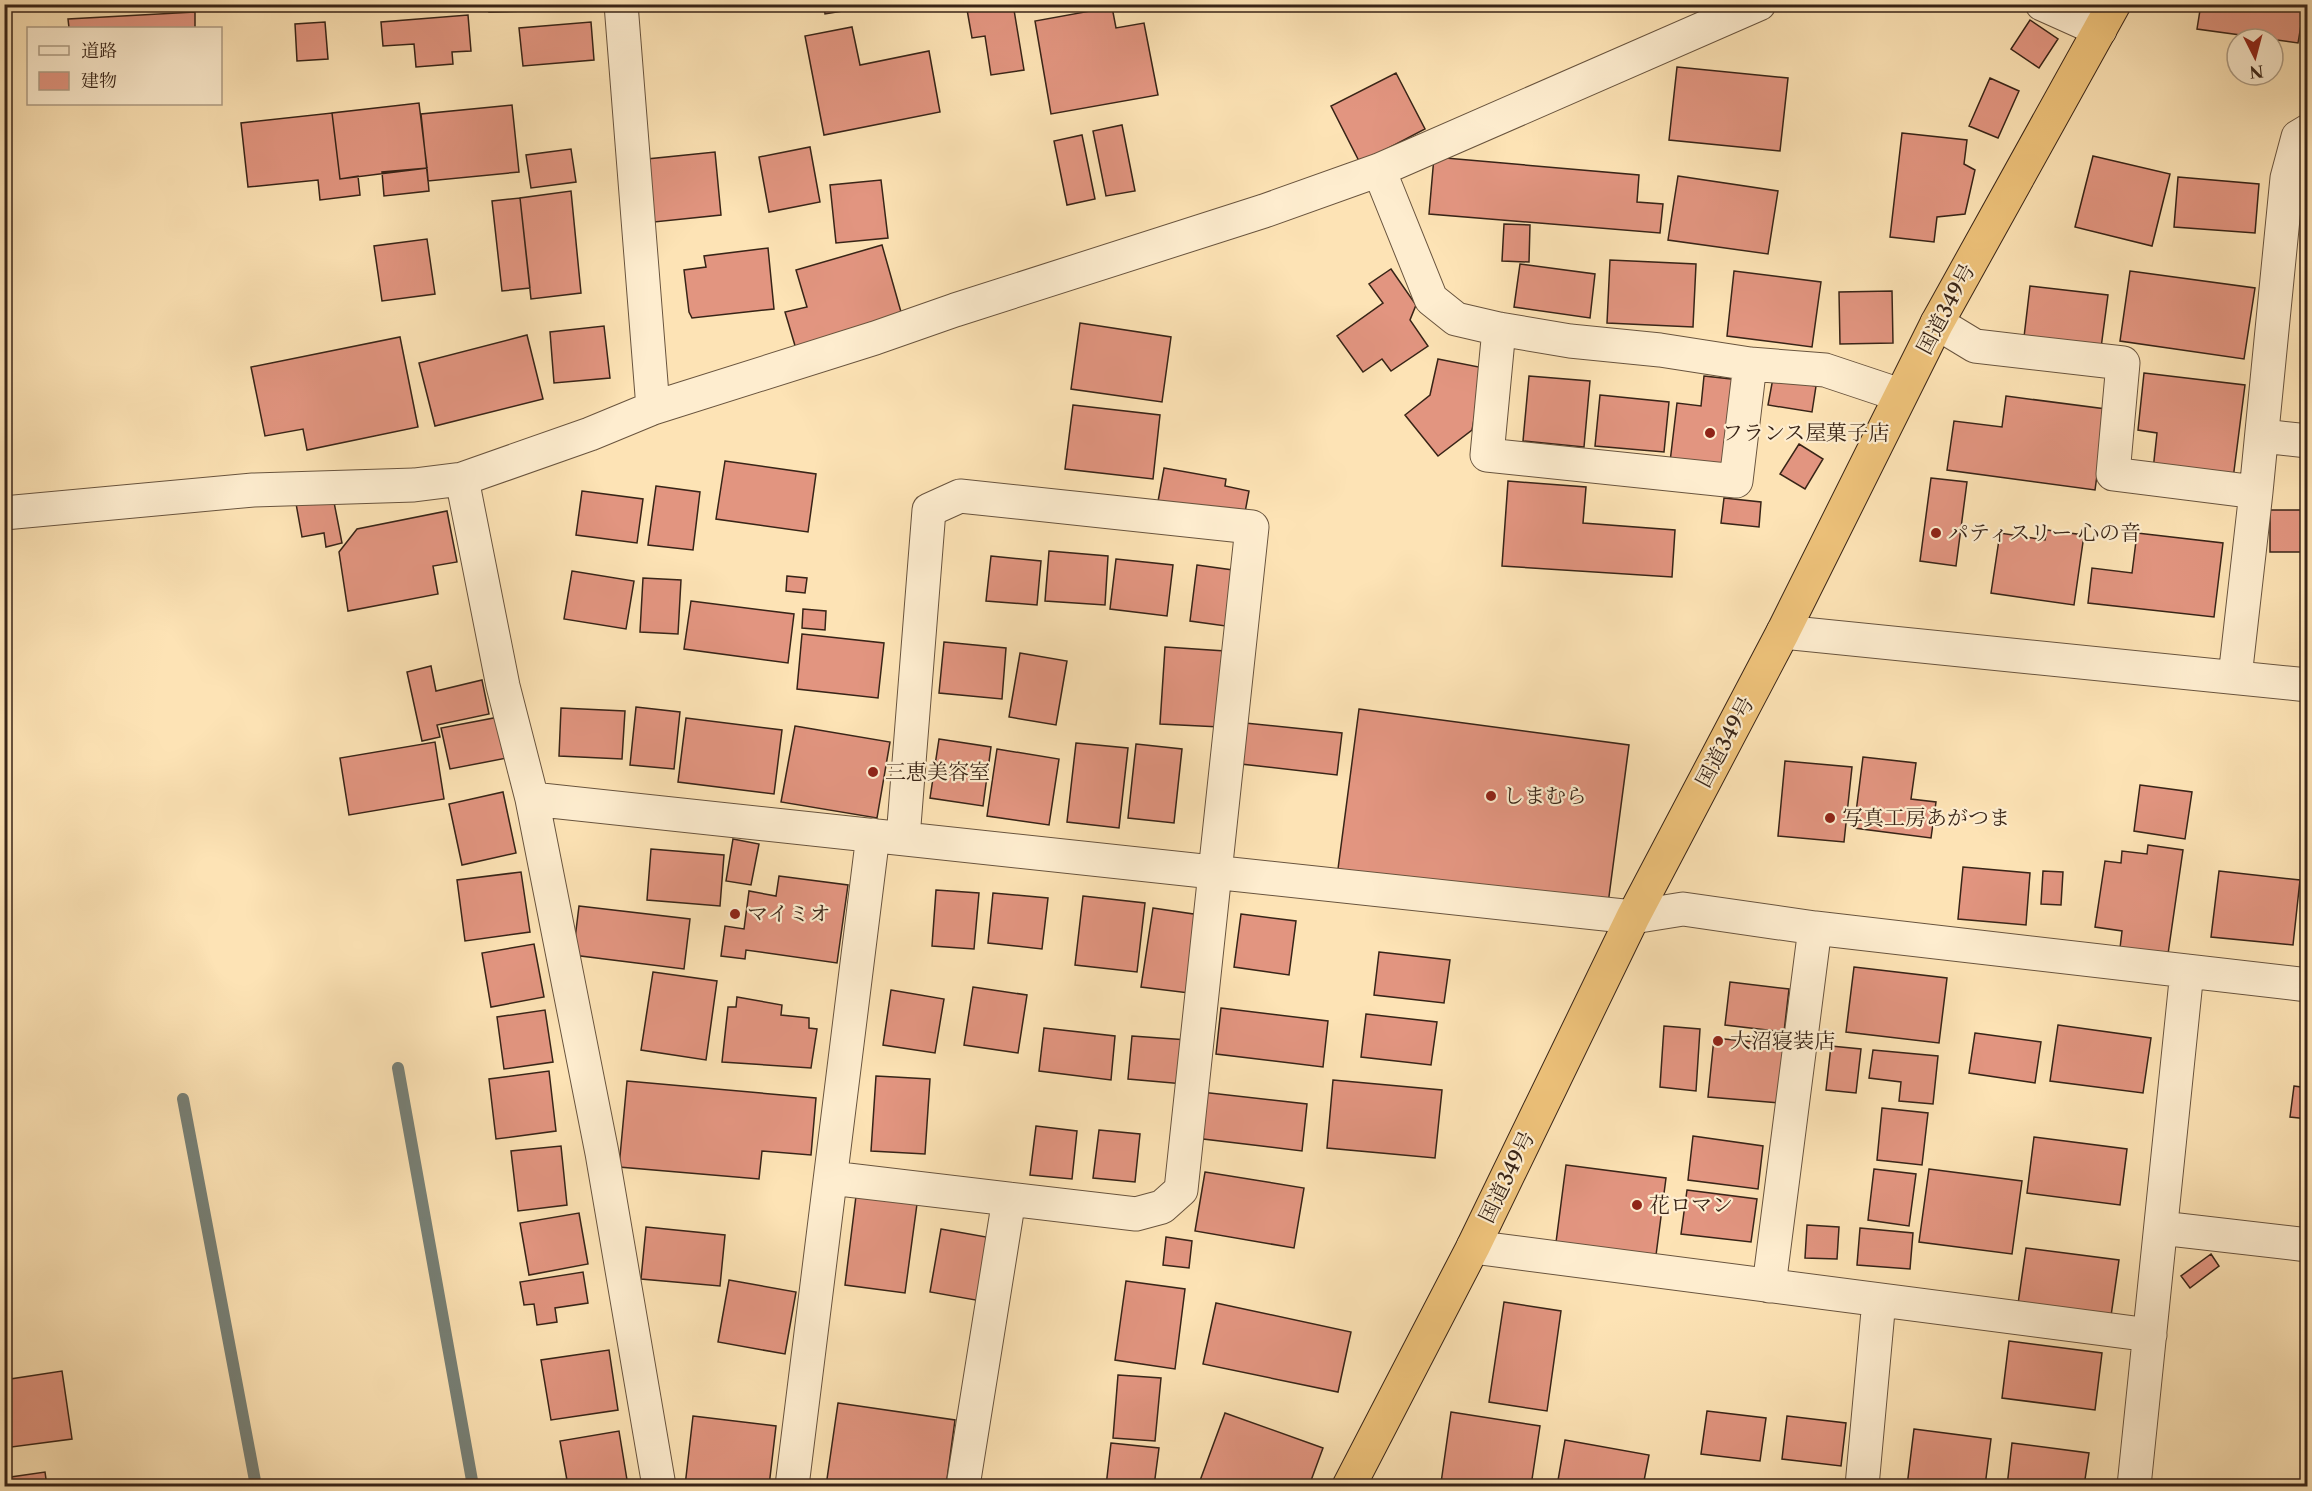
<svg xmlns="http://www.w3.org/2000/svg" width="2312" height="1491" font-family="'Libre Caslon Text','Noto Serif JP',serif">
<rect width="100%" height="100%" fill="#fde3b5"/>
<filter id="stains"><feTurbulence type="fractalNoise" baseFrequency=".00333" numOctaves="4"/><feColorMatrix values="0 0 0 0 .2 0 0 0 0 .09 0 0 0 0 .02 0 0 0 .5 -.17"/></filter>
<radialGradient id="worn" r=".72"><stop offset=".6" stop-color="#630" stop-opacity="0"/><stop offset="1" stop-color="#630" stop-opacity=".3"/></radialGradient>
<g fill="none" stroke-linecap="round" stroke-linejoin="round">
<!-- stream -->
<path stroke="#778076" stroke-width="12" d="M398,1068L473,1486
M183,1099L256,1486"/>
</g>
<!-- building -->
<path fill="#e29580" stroke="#382417" stroke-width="1.5" d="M489,4H569V10L489,12Z
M824,4H886L825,14Z
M966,4H1013L1024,70L991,75L985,36L972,38Z
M2201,4H2308V26L2301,25L2298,43L2197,29Z
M1112,7L1116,28L1144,23L1158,95L1051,114L1035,21Z
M195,12V28H69L68,19Z
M468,15L471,51L452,52L453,64L416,67L414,44L383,46L381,22Z
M2030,20L2058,39L2039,68L2011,49Z
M325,22L328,59L297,61L295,24Z
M591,22L594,60L523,66L519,28Z
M852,27L860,65L929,51L940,112L824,135L805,36Z
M1677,67L1788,78L1780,151L1669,140Z
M1396,73L1425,129L1360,163L1331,106Z
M1990,78L2019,91L1998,138L1969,126Z
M419,103L427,168L340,179L332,113Z
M512,105L519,172L428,181L421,114Z
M332,113L340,179L358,176L360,195L320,200L318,180L248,187L241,123Z
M1122,125L1135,191L1106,196L1093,131Z
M1902,133L1967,140L1964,164L1975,170L1965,214L1937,217L1934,242L1890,237Z
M1082,135L1095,199L1067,205L1054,141Z
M810,147L820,202L769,212L759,157Z
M571,149L576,182L531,188L526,155Z
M715,152L721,215L654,222L647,159Z
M2093,156L2170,174L2152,246L2075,227Z
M1434,157L1639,175L1637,202L1663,204L1660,233L1429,214Z
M427,168L429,191L384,196L382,172Z
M1678,176L1778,191L1768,254L1668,240Z
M2178,177L2259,184L2255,233L2174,227Z
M881,180L888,238L836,243L830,185Z
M571,191L581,293L531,299L520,198Z
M520,198L530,288L502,291L492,201Z
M1504,224L1530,225L1529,262L1502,261Z
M427,239L435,294L382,301L374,246Z
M882,245L903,319L796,349L785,312L807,307L796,270Z
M768,248L774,309L692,318L689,312L684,270L706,267L704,256Z
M1610,260L1696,264L1693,327L1607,323Z
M1520,264L1595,274L1590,318L1514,307Z
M1391,269L1416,305L1410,320L1428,346L1391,371L1382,359L1363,372L1337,336L1383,303L1369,284Z
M1734,271L1821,282L1812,347L1727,336Z
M2130,271L2255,288L2244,359L2120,341Z
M2030,286L2108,295L2101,348L2024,337Z
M1892,291L1893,343L1840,344L1839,292Z
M1080,323L1171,337L1162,402L1071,389Z
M604,326L610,378L554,383L550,332Z
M527,335L543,399L435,426L419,363Z
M400,337L418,427L307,450L303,429L265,436L251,367Z
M1438,359L1484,368L1472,430L1438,456L1405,415L1430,395Z
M2144,373L2245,385L2233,479L2153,470L2157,433L2138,430Z
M1529,376L1590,381L1584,447L1523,441Z
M1704,376L1740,380L1730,468L1670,462L1677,403L1701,406Z
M1773,378L1816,386L1812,412L1768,405Z
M1600,395L1669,402L1664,452L1595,446Z
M2006,396L2106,409L2095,490L1947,470L1954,421L2002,427Z
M1073,405L1160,415L1153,479L1065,469Z
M1799,444L1823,459L1805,489L1780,474Z
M725,461L816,474L808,532L716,519Z
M1164,468L1226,479L1225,486L1249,491L1243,523L1157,507Z
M1931,478L1967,482L1956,566L1920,561Z
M1508,481L1586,487L1583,523L1675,530L1672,577L1502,566Z
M656,486L700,492L693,550L648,545Z
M582,491L643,499L637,543L576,535Z
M332,492L342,543L326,547L324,533L302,537L295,498Z
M1724,498L1761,502L1759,527L1721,523Z
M2270,510H2308V552H2270Z
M447,511L457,562L433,566L438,594L348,611L339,552L357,529Z
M2047,530L2084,535L2074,605L1991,593L2000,533L2045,540Z
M2137,533L2223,543L2214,617L2088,603L2092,568L2132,573Z
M1049,551L1108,556L1105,605L1045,601Z
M991,556L1041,561L1037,605L986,601Z
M1116,559L1173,565L1167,616L1110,609Z
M1197,565L1240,571L1233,627L1190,621Z
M572,571L634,581L626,629L564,619Z
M787,576L807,578L805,593L786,591Z
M643,578L681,580L678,634L640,632Z
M691,601L794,614L788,663L684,649Z
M803,609L826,611L825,630L802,628Z
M802,634L884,643L878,698L797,689Z
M944,642L1006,648L1002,699L939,693Z
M1165,647L1225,651L1220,727L1160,724Z
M1020,653L1067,661L1056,725L1009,717Z
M431,666L436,691L482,680L489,714L437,725L440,737L422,741L407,672Z
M636,707L680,712L674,769L630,765Z
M561,708L625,711L622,759L559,756Z
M1359,709L1629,745L1608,904L1338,869Z
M499,717L507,758L450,769L441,728Z
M686,718L782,730L774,794L678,782Z
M1245,723L1342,733L1337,775L1241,764Z
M795,726L890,742L877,818L781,802Z
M939,739L991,747L983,806L930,798Z
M435,742L444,799L349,815L340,758Z
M1076,743L1128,748L1119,828L1067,822Z
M1136,744L1182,749L1174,823L1128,818Z
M997,749L1059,759L1049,825L987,816Z
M1863,757L1916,763L1911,799L1936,802L1931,838L1854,828Z
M1785,761L1852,767L1844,842L1778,836Z
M2140,785L2192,792L2185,839L2134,831Z
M503,792L516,853L462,865L449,804Z
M733,839L759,844L751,885L726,881Z
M2148,845L2183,850L2168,954L2120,948L2122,931L2095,927L2105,861L2121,863L2122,851L2147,854Z
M651,849L724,855L720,906L647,900Z
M1963,867L2030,873L2026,925L1958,919Z
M2043,871L2063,872L2061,905L2041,904Z
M2219,871L2300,880L2293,945L2211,937Z
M521,872L530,932L465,941L457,880Z
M779,876L848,885L837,963L746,950L745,959L721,956L725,926L744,929L749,891L776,896Z
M936,890L979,893L974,949L932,946Z
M993,893L1048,898L1042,949L988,943Z
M1083,896L1145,903L1137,972L1075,965Z
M579,906L690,919L684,969L573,955Z
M1153,908L1200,915L1189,993L1141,987Z
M1241,914L1296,921L1289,975L1234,967Z
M534,944L544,997L491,1007L482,953Z
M1379,952L1450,960L1444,1003L1374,995Z
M1854,967L1947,978L1939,1043L1846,1032Z
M653,972L717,981L706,1060L641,1050Z
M1730,982L1789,989L1784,1032L1725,1025Z
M973,987L1027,995L1018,1053L964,1045Z
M891,990L944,999L935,1053L883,1045Z
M737,997L782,1005L781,1015L809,1018V1028L817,1029L811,1068L722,1062L728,1007H736Z
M1221,1008L1328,1021L1323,1067L1216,1054Z
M545,1010L553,1062L504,1069L497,1017Z
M1366,1014L1437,1022L1431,1065L1361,1057Z
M2058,1025L2151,1038L2143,1093L2050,1081Z
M1664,1026L1700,1029L1696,1091L1660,1087Z
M1044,1028L1115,1036L1111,1080L1039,1071Z
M1975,1033L2041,1042L2035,1083L1969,1073Z
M1132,1036L1188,1040L1184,1084L1128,1079Z
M1714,1038L1785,1045L1780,1103L1708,1097Z
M1831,1046L1861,1049L1856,1093L1826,1090Z
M1873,1050L1938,1056L1933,1104L1899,1101L1901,1082L1869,1078Z
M549,1071L556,1131L496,1139L489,1079Z
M876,1076L930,1079L925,1154L871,1151Z
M1333,1080L1442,1090L1435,1158L1327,1148Z
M627,1081L816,1098L811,1155L762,1151L759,1179L619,1167Z
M2294,1086L2308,1088V1119L2290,1117Z
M1201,1092L1307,1104L1302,1151L1195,1138Z
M1882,1108L1928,1113L1922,1165L1877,1160Z
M1036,1126L1077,1131L1072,1179L1030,1175Z
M1099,1130L1140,1134L1135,1182L1093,1178Z
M1693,1136L1763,1146L1758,1189L1688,1180Z
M2034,1137L2127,1149L2120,1205L2027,1193Z
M561,1146L567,1205L518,1211L511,1151Z
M1566,1165L1666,1178L1655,1263L1555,1250Z
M1874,1169L1916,1174L1909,1226L1868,1220Z
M1929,1169L2022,1181L2012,1254L1919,1242Z
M1205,1172L1304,1188L1294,1248L1195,1231Z
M1687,1190L1757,1199L1751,1242L1681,1234Z
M856,1196L917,1204L905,1293L845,1285Z
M579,1213L588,1264L529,1275L520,1223Z
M1807,1225L1839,1227L1837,1259L1805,1258Z
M646,1227L725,1235L720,1286L641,1279Z
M1860,1228L1913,1233L1910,1269L1857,1265Z
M941,1229L992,1238L981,1301L930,1292Z
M1166,1237L1192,1241L1189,1268L1163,1265Z
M2026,1248L2119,1260L2111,1316L2018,1304Z
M2211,1254L2219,1266L2190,1288L2181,1276Z
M583,1272L588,1303L555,1308L557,1322L537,1325L534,1304L524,1305L520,1282Z
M729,1280L796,1292L785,1354L718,1342Z
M1126,1281L1185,1289L1175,1369L1115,1360Z
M1504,1302L1561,1311L1547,1411L1489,1402Z
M1216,1303L1351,1332L1338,1392L1203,1364Z
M2009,1341L2102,1353L2095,1410L2002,1398Z
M609,1350L618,1410L551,1420L541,1360Z
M62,1371L72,1439L4,1448V1380Z
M1118,1375L1161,1378L1155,1441L1113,1438Z
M838,1403L955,1420L946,1486H826Z
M1707,1411L1766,1418L1760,1461L1701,1454Z
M1451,1412L1540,1426L1531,1486H1467L1441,1483Z
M1225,1413L1323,1448L1309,1486H1198Z
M693,1416L776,1426L769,1486H685Z
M1787,1416L1846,1423L1841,1466L1782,1459Z
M1914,1429L1991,1439L1985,1486H1907Z
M619,1431L628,1486H568L560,1441Z
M1565,1440L1649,1455L1643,1486H1557Z
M1111,1443L1159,1448L1154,1486H1106Z
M2012,1443L2089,1453L2084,1486H2007Z
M45,1472L47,1486H4V1478Z"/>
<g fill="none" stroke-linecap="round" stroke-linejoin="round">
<!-- minor casing -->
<g stroke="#69543e" stroke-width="35">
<path id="minor" d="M621,4L653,408
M2042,4L2100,30
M1379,170L1431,299L1456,319L1499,329L1570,341L1660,350L1750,364L1825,370L1900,395
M1937,323L1975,346L2123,363L2113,474L2256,492L2287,178L2298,137L2308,131
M1499,329L1487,455L1736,481L1750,364
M2263,436L2308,441
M462,479L503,686L532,799L602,1153L659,1486
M4,513L253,490L414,485L462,479L590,434L653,408L875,338L955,310L1264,211L1379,170L1759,4
M1783,632L2308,685
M2235,677L2256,492
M532,799L1633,917L1683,909L1815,928
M831,1178L1136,1214L1162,1207L1181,1190L1252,527L960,496L929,510L903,838
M2161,1228L2308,1245
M1473,1247L2150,1335
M1769,1286L1815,928L2308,985
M792,1486L873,835
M963,1486L1009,1199
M1862,1486L1879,1300
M2134,1486L2187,971"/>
</g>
<!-- highway casing -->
<g stroke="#382417" stroke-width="35">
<path id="highway" d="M1349,1486L1473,1247L1633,917L1783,632L1937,323L2114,4"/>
</g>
<!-- minor -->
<use href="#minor" stroke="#feedcf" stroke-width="33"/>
<!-- highway -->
<use href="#highway" stroke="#eec27a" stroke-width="33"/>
</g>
<!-- markers -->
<g fill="#8f2418" stroke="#feedcf" stroke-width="2">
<circle cx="1710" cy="433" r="6"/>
<circle cx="1936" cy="533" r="6"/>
<circle cx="873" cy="772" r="6"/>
<circle cx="1491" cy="796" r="6"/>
<circle cx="1830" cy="818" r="6"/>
<circle cx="735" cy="914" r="6"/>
<circle cx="1718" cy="1041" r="6"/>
<circle cx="1637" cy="1205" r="6"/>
</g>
<g text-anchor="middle" stroke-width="4.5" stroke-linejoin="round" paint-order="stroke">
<!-- street labels -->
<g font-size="21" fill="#382417" stroke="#feedcf">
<text transform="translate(1946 309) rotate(-62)" y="7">国道349号</text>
<text transform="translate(1725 742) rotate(-62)" y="7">国道349号</text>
<text transform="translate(1507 1177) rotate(-64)" y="7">国道349号</text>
</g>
<!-- poi labels -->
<g font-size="21" fill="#382417" stroke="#feedcf" text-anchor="start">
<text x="1722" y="440">フランス屋菓子店</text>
<text x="1948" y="540">パティスリー 心の音</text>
<text x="885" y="779">三恵美容室</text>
<text x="1503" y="803">しまむら</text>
<text x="1842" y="825">写真工房あがつま</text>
<text x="747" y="921">マイミオ</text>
<text x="1730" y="1048">大沼寝装店</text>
<text x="1649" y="1212">花ロマン</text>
</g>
</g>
<!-- margin -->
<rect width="2312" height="1491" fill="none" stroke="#fde3b5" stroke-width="24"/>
<rect x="6" y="6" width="2300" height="1479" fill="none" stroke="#382417" stroke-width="3"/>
<rect x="12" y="12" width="2288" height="1467" fill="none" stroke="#382417" stroke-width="1.5"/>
<!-- legend -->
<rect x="27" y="27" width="195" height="78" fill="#feedcf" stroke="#af9d85" stroke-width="1.5"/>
<rect x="39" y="46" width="30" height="9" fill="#feedcf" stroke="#af9d85" stroke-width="1.5"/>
<text x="81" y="57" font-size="18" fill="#382417">道路</text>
<rect x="39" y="72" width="30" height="18" fill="#e29580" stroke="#af9d85" stroke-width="1.5"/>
<text x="81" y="87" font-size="18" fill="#382417">建物</text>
<!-- north arrow -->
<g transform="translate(2255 57) rotate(174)"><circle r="28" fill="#feedcf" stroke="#af9d85" stroke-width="1.5"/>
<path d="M0-4.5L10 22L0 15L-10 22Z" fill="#8f2418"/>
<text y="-9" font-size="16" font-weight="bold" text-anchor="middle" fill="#382417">N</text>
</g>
<rect width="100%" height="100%" filter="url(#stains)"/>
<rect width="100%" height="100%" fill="url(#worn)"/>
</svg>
